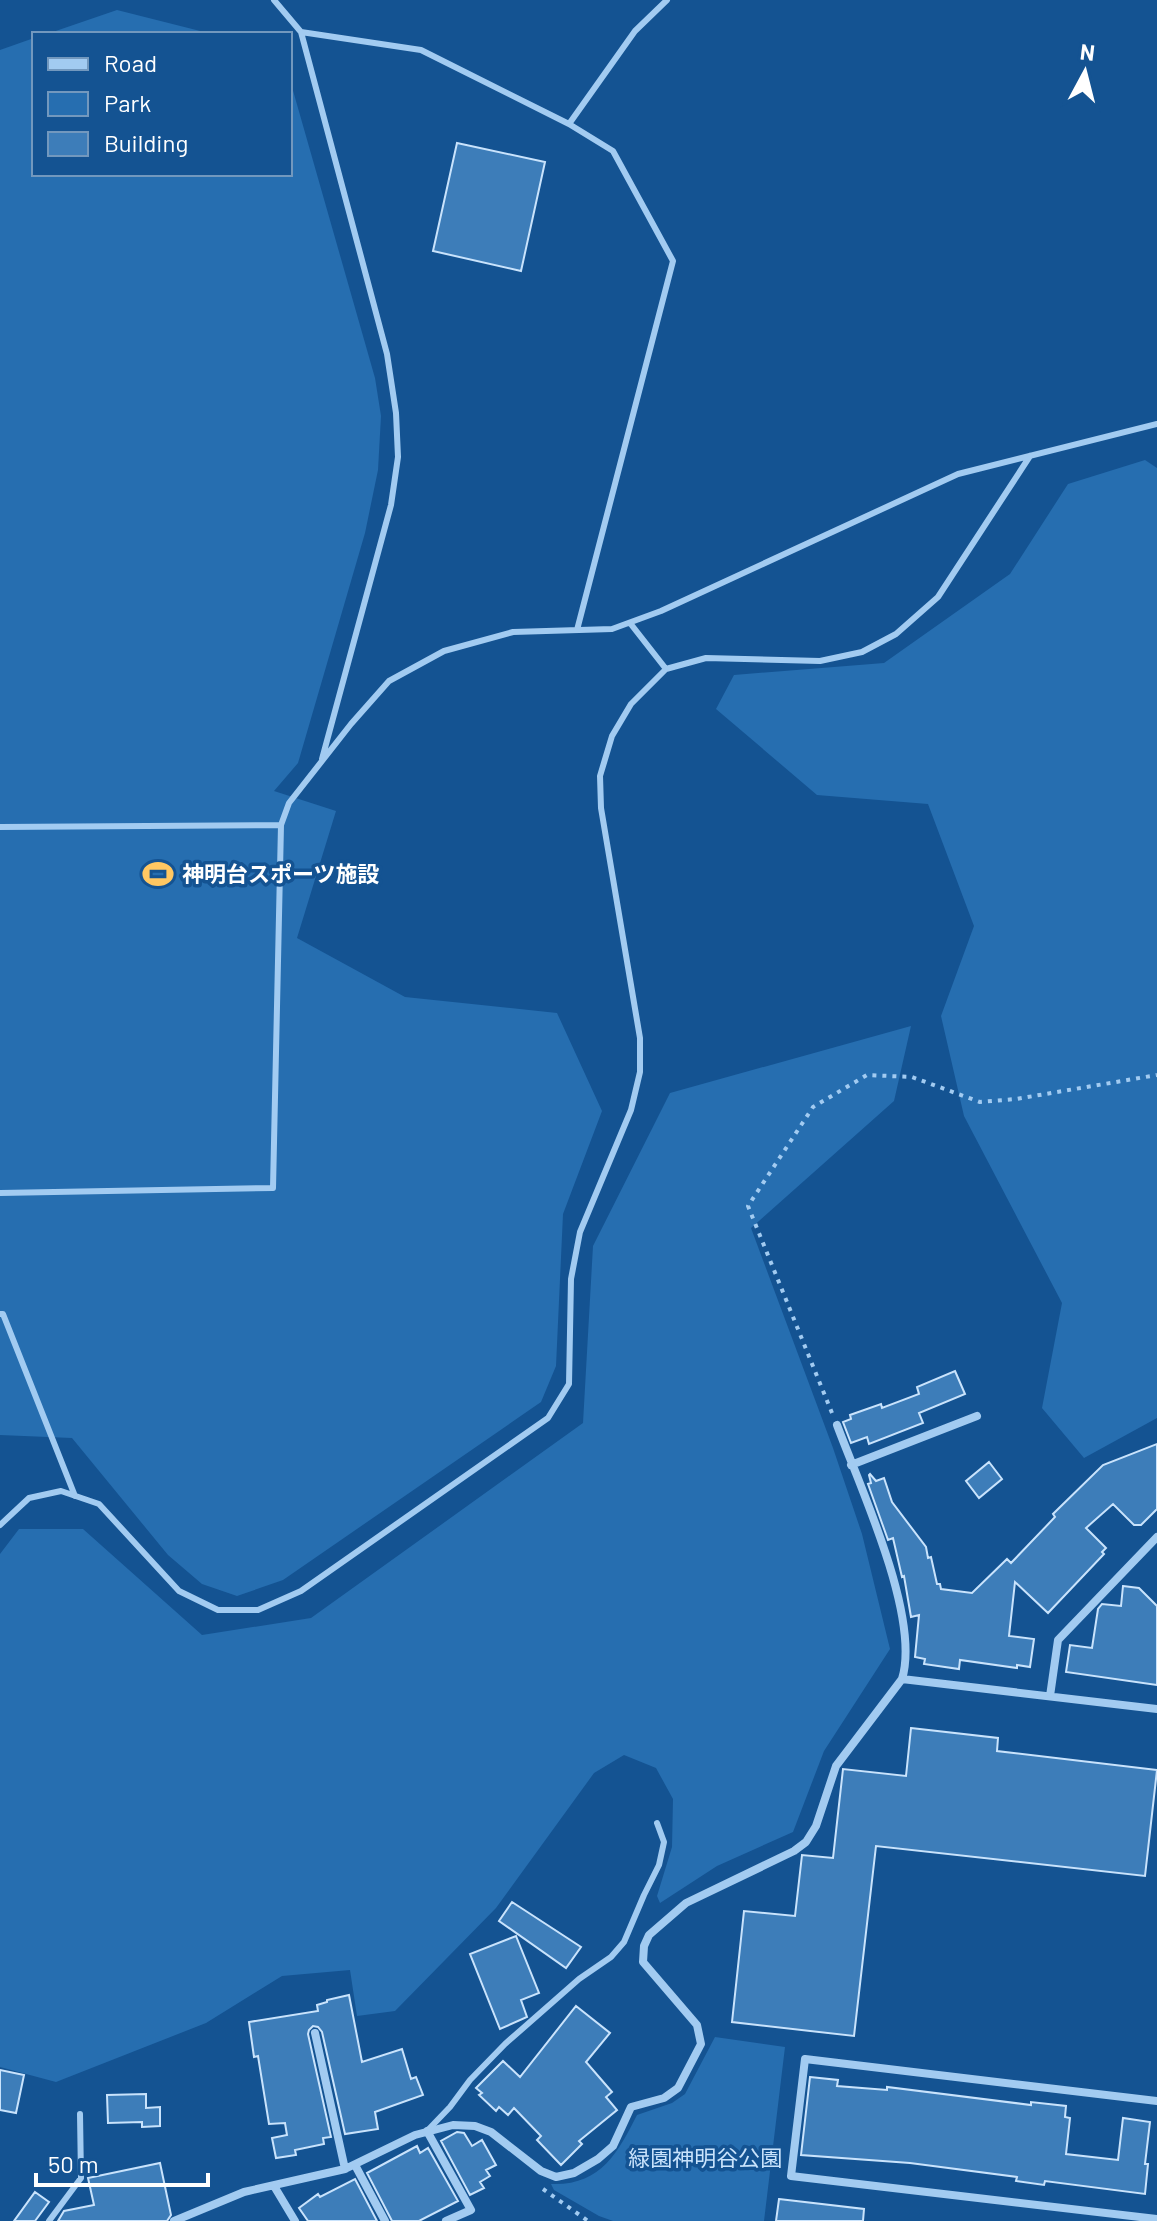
<svg xmlns="http://www.w3.org/2000/svg" width="1157" height="2221" font-family="Barlow,'Noto Sans JP',sans-serif">
<rect width="100%" height="100%" fill="#145392"/>
<!-- green -->
<path fill="#266eb0" d="M117,10L212,34H47Z
M34,38V174H290V80L375,378L381,416L378,470L365,533L298,763L274,791L336,811L297,938L405,997L557,1013L602,1111L563,1214L556,1366L541,1402L283,1580L237,1596L202,1584L168,1555L72,1438L0,1435V50Z
M1145,460L1157,468V1418L1084,1458L1042,1408L1062,1303L964,1116L941,1016L974,926L928,804L817,795L716,709L734,675L884,663L1010,574L1068,484Z
M911,1026L894,1101L751,1228L833,1448L862,1534L890,1649L824,1751L793,1832L717,1866L660,1903L657,1896L672,1847L673,1799L656,1768L624,1755L594,1773L496,1908L395,2011L357,2016L350,1970L282,1976L206,2023L56,2082L0,2067V1554L19,1529H83L202,1635L311,1618L583,1423L593,1246L670,1093Z
M715,2037L785,2047L764,2221H613L599,2216L554,2190L551,2184C600,2186 618,2153 637,2115L672,2103L685,2094Z"/>
<!-- building -->
<path fill="#3d7db9" stroke="#c9e3fc" stroke-width="2" d="M457,143L545,162L521,271L433,251Z
M955,1371L965,1394L919,1413L923,1423L869,1444L867,1437L851,1443L843,1422L851,1419L850,1415L881,1404L882,1408L919,1394L917,1387Z
M1157,1444V1509L1141,1525H1134L1113,1504L1086,1528L1106,1548L1102,1552L1104,1554L1048,1613L1015,1582L1009,1636L1034,1639L1030,1667L1017,1665V1668L960,1660L959,1669L924,1664L925,1659L915,1657L919,1615L911,1617L904,1576L902,1577L893,1538L888,1540L868,1484L871,1483L869,1475L870,1474L876,1481L884,1478L892,1502L926,1547L928,1558L931,1557L937,1584H940L941,1589L972,1593L1007,1559L1011,1563L1055,1517L1053,1514L1103,1465Z
M989,1462L1002,1479L979,1498L966,1481Z
M1123,1586L1139,1588L1157,1606V1685L1066,1672L1070,1645L1092,1648L1098,1609L1102,1604L1121,1606Z
M911,1728L998,1738L997,1751L1157,1770L1145,1876L876,1846L854,2036L732,2022L744,1911L795,1916L802,1855L833,1858L843,1769L906,1776Z
M512,1902L581,1947L566,1968L499,1921Z
M516,1936L539,1993L521,2000L527,2017L500,2029L470,1954Z
M349,1995L362,2062L402,2049L411,2079L416,2077L423,2095L375,2112L378,2129L345,2134L322,2032L318,2027L313,2026L309,2030L308,2034L331,2137L323,2138L324,2144L295,2150L296,2155L276,2158L272,2138L287,2135L285,2123L269,2124L258,2056L254,2057L249,2022L318,2011L317,2005L327,2002V2000Z
M576,2006L610,2033L586,2062L612,2092L606,2097L617,2110L579,2141L582,2144L561,2165L537,2140L541,2136L514,2108L508,2115L499,2107L496,2111L479,2095L482,2093L476,2088L503,2061L520,2077Z
M0,2070L24,2075L16,2113L0,2110Z
M810,2077L838,2080L837,2086L887,2090V2087L1031,2105V2102L1066,2106L1065,2117L1070,2118L1066,2154L1118,2160L1123,2118L1150,2122L1145,2164H1148L1145,2194L1045,2181L1044,2185L1016,2181L1017,2177L910,2163L801,2155Z
M146,2094V2108L160,2107V2126L142,2127V2122L108,2123L107,2095Z
M457,2132L464,2133L472,2146L482,2140L496,2165L486,2170L490,2176L480,2182L484,2188L470,2195L441,2141Z
M417,2146L420,2153L428,2148L458,2201L419,2221H392L367,2173Z
M160,2163L171,2215L167,2221H58L64,2211L94,2205L88,2178Z
M355,2179L377,2221H308L299,2208L318,2194L320,2197Z
M35,2192L49,2202L35,2221H14Z
M779,2199L864,2209L863,2221H776Z"/>
<g fill="none" stroke-linecap="round" stroke-linejoin="round">
<!-- path -->
<path stroke="#a2cbf1" stroke-width="4" stroke-dasharray="4 6" stroke-linecap="butt" d="M832,1413L748,1206L813,1107L867,1075L912,1077L980,1102L1016,1099L1157,1075
M543,2189L588,2221"/>
<!-- lane -->
<path stroke="#a2cbf1" stroke-width="6" d="M274,0L301,32L421,50L569,124L613,151L673,261L577,630
M301,32L387,354L396,413L398,457L391,505L322,759
M569,124L635,31L667,0
M630,623L666,669
M0,827L281,825L289,803L351,724L389,681L444,651L513,632L612,629L661,611L958,474L1157,424
M0,1193L273,1188L281,825
M0,1314H3L75,1496
M0,1525L29,1498L61,1491L99,1504L179,1591L218,1610H258L301,1591L548,1418L569,1384L571,1279L580,1232L631,1110L640,1072V1038L601,808L600,776L612,736L631,704L666,669L706,658L820,661L862,652L896,634L938,597L1030,456
M427,2131L450,2107L470,2080L505,2044L579,1979L611,1957L624,1942L644,1895L659,1865L664,1842L657,1823
M49,2221L81,2178L80,2114"/>
<!-- street -->
<path stroke="#a2cbf1" stroke-width="8" d="M851,1465L977,1416
M902,1679L1157,1709
M1050,1696L1058,1640L1157,1537
M315,2033L345,2169
M1157,2101L805,2059L791,2176L1157,2219
M427,2131L471,2210L446,2221
M355,2165L385,2221
M274,2186L295,2221
M174,2221L244,2192L345,2169L415,2135L453,2125L475,2126L491,2132L541,2171L556,2177L574,2173L598,2159L613,2146L631,2107L664,2098L678,2088L701,2044L697,2025L643,1962L644,1946L649,1935L686,1903L794,1851L806,1842L816,1826L836,1766L902,1679C921,1617 860,1487 837,1425"/>
</g>
<!-- icons -->
<defs>
<g id="stadium-bare" transform="scale(2.4)"><path d="M0-5a6.5 5 0 1 0 0 10a6.5 5 0 1 0 0-10ZM-3.5-1.8h7v3.6h-7Z" fill="#ffc762" stroke="#145392" stroke-width="2.5" paint-order="stroke"/></g>
</defs>
<g fill-rule="evenodd">
<use href="#stadium-bare" x="158" y="874"/>
</g>
<g text-anchor="middle" stroke-width="7" stroke-linejoin="round" paint-order="stroke">
<!-- poi labels -->
<g font-size="22" font-weight="bold" fill="#fff" stroke="#145392" text-anchor="start">
<text x="182" y="882">神明台スポーツ施設</text>
</g>
<!-- park labels -->
<g font-size="22" fill="#c9e3fc" stroke="#145392">
<text x="705" y="2166">緑園神明谷公園</text>
</g>
</g>
<!-- legend -->
<rect x="32" y="32" width="260" height="144" fill="#145392" stroke="#7298be" stroke-width="2"/>
<rect x="48" y="58" width="40" height="12" fill="#a2cbf1" stroke="#7298be" stroke-width="2"/>
<text x="104" y="72" font-size="24" fill="#ffffff">Road</text>
<rect x="48" y="92" width="40" height="24" fill="#266eb0" stroke="#7298be" stroke-width="2"/>
<text x="104" y="112" font-size="24" fill="#ffffff">Park</text>
<rect x="48" y="132" width="40" height="24" fill="#3d7db9" stroke="#7298be" stroke-width="2"/>
<text x="104" y="152" font-size="24" fill="#ffffff">Building</text>
<!-- north arrow -->
<g transform="translate(1085 72) rotate(7)" stroke="#145392" stroke-width="6" paint-order="stroke">
<path d="M0-6L14 30L0 20L-14 30Z" fill="#ffffff"/>
<text y="-12" font-size="22" font-weight="bold" text-anchor="middle" fill="#ffffff">N</text>
</g>
<!-- scale -->
<path d="M36 2173v12h172v-12" fill="none" stroke="#ffffff" stroke-width="4"/>
<text x="48" y="2173" font-size="24" fill="#ffffff" stroke="#145392" stroke-width="6" paint-order="stroke">50 m</text>
</svg>
